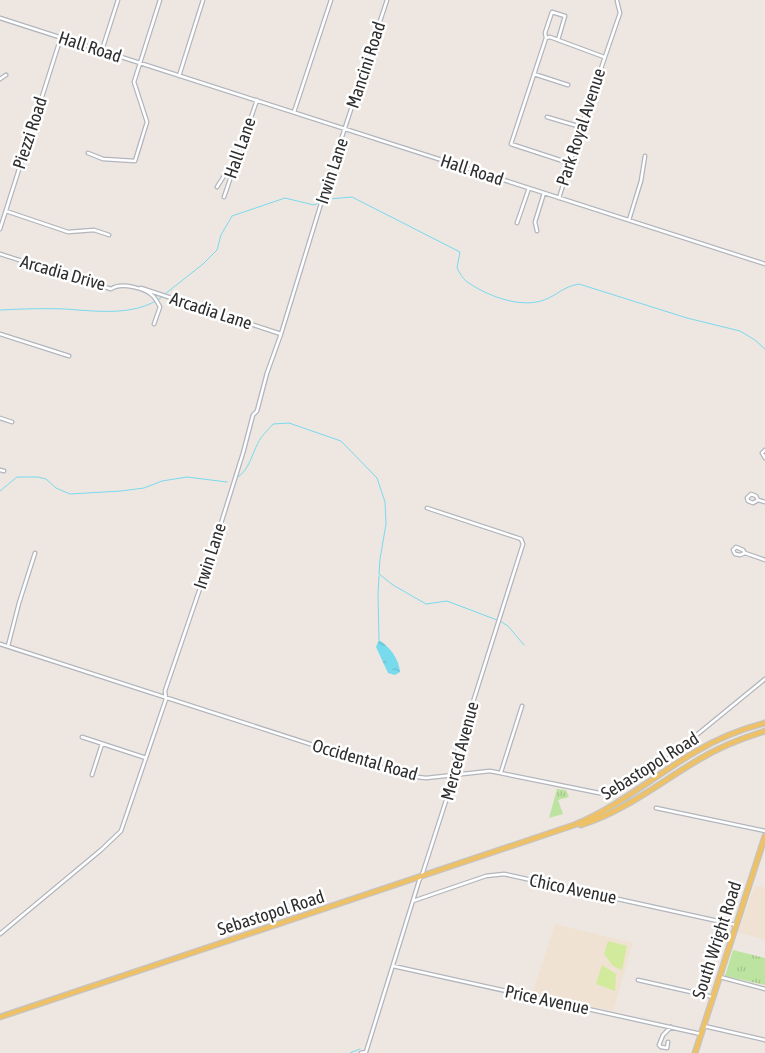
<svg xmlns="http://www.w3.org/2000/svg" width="765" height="1053" font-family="'Asap Condensed',sans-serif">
<defs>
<pattern id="park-tufts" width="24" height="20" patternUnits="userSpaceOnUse" patternTransform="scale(1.25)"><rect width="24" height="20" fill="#bde3a0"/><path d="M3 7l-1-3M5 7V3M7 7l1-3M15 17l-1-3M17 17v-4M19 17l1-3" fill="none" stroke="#a3c38a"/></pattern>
<pattern id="water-ripples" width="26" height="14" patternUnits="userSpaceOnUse" patternTransform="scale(1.25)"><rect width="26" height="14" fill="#78daed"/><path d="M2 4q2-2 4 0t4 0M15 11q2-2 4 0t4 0" fill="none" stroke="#68bbcc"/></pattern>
</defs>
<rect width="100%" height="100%" fill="#eee7e1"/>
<!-- education -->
<path fill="#efe2d2" d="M755,885L765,888V940L738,932Z
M555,924L633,943L613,1011L532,994Z"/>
<!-- park -->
<path fill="url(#park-tufts)" d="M557,789L566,790L569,797L558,800L563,814L549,818Z
M733,950L765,958V985L725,976Z"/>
<!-- pitch -->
<path fill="#d1ea9c" d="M608,941L627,946L622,970L613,966L604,954Z
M602,965L616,974L615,991L596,984Z"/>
<!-- water -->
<path fill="url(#water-ripples)" d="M379,640C390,647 399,659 400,672L395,675L388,673L376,647Z"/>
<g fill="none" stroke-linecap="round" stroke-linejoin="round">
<!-- stream -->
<path stroke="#78daed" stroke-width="1" d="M165,294L203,264L217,250L221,235L232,216L285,198L314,205L329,199L352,197L460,252L457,268C460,273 462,278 466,281C485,295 520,309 544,300C558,295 562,287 579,284L687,318L740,331L755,340L765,349
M0,310C22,309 44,308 65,309C96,311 135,317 162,297
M238,477C249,470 252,454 258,443C261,436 268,430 273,424L289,423L341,441L377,478L385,502L386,524L380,559L379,574L393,585L426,604L447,601L497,620
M0,491L17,477H38L46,479L56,488L70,494L121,491L144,488L162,481L187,477L227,482
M379,576L378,594L379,640
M500,621L508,626L524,645
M350,1053L360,1049"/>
<!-- minor casing -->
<g stroke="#b1b5bd" stroke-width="5">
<path id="minor" d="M0,18L765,264
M546,38L550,37L604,57
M558,40L565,16L552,12L545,33L546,38L511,144L569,163
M102,50L118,0
M534,74L568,85
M179,76L203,0
M0,79L6,75
M294,112L331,0
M547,117L581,127
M88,153L103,159L135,161L147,122L134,82L160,0
M217,187L224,176L234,166
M224,197L257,100
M559,198L581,127L620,13L617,1
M6,211L68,232L94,230L109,235
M629,220L641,181L645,156
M517,223L529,188
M0,229L61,37
M537,231L535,222L544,193
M0,254L111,289C121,282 145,288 153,296C156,299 158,303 160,307L154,324
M141,288L281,334
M0,334L69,356
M0,418L12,422
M765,450L762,453L765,458
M0,470L4,471
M758,500L753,503L748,501L747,498L751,494L756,496L758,500L765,502
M745,553L740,555L735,554L733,550L736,547L743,550L745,553L765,560
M0,644L409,776L426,778L490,771L599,793H610L622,788L666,760L765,679
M8,646L19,603L35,553
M82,737L146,758
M501,772L522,706
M92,775L102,744
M656,808L765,831
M413,901L486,876L504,874L736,925
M0,934L101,850L121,831L166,699L165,691L168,682L208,565L243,453L253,415L257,411L267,373L281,334L335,158L387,0
M393,966L701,1034
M720,977L765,989
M638,980L713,997
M704,1026L765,1040
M668,1042L667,1048L661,1047L659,1045L663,1035L671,1027
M361,1053L366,1052L419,881L423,872L453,779L455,759L523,544L521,539L427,508"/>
</g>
<!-- major casing -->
<g stroke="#c4c4c4" stroke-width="7">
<path id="major" d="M581,825C625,811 659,783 698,760C719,747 742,738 765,731
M0,1017L574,825C618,807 654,776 695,752C717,739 741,729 765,723
M695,1053L765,836"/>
</g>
<!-- minor -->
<use href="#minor" stroke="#fff" stroke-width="2.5"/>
<!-- major -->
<use href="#major" stroke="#eec166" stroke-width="4.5"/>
</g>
<g text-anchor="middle" stroke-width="5" stroke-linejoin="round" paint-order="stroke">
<!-- street labels -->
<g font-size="18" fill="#2e2e2e" stroke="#fff">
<text transform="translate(90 47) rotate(18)" y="6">Hall Road</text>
<text transform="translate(366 65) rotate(-72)" y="6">Mancini Road</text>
<text transform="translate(581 127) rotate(-72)" y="6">Park Royal Avenue</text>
<text transform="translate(30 133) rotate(-72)" y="6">Piezzi Road</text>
<text transform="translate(240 148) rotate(-71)" y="6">Hall Lane</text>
<text transform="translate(472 170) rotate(18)" y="6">Hall Road</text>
<text transform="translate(332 171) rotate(-72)" y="6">Irwin Lane</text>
<text transform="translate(63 273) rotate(16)" y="6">Arcadia Drive</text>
<text transform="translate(211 311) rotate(18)" y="6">Arcadia Lane</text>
<text transform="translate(210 556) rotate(-72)" y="6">Irwin Lane</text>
<text transform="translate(460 751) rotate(-75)" y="6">Merced Avenue</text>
<text transform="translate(365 760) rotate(16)" y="6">Occidental Road</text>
<text transform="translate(650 766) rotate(-32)" y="6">Sebastopol Road</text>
<text transform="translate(573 889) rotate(12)" y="6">Chico Avenue</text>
<text transform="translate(271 913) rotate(-18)" y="6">Sebastopol Road</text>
<text transform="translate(717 940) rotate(-72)" y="6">South Wright Road</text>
<text transform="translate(547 1000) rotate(12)" y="6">Price Avenue</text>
</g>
</g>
</svg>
